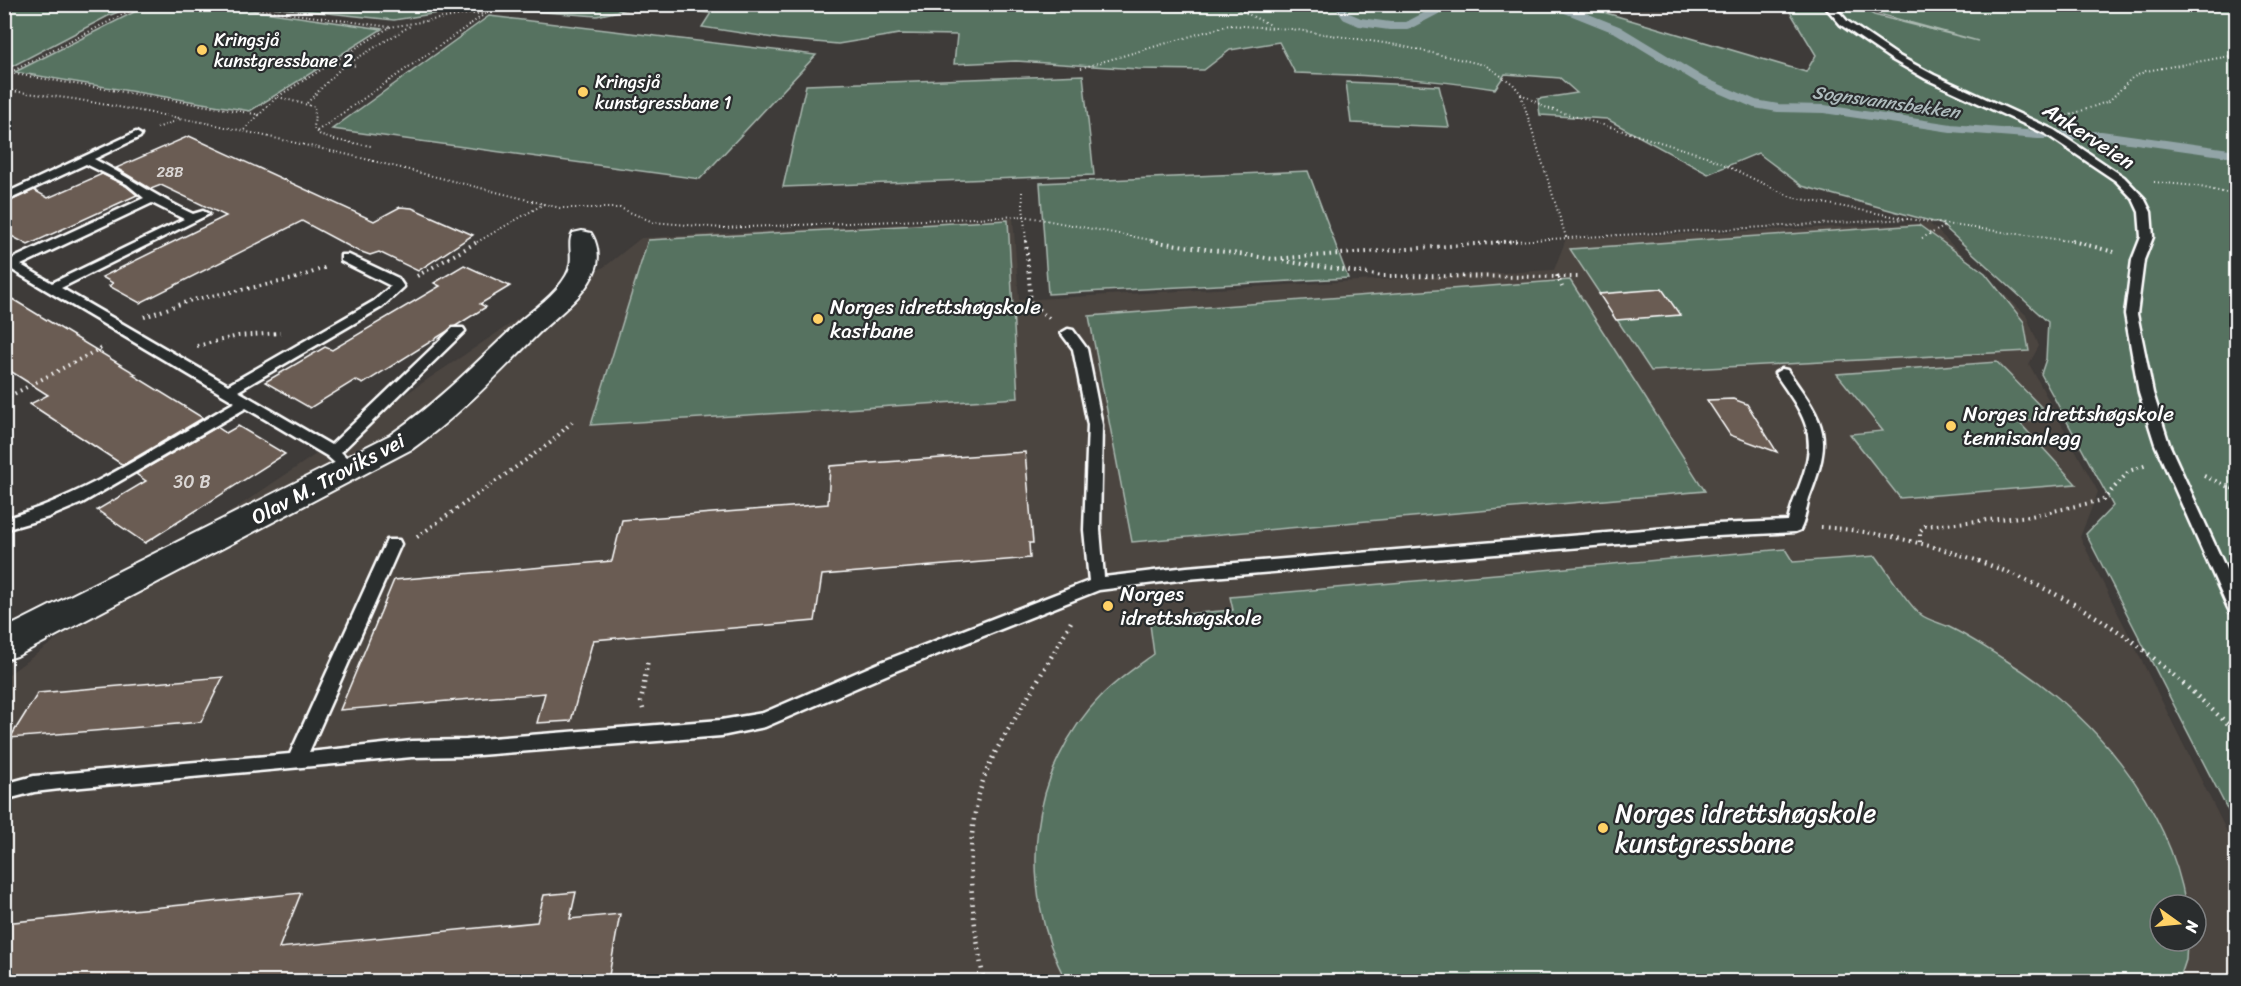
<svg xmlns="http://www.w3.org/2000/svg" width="2241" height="986" font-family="Sriracha,sans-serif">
<rect width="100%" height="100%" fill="#3e3b39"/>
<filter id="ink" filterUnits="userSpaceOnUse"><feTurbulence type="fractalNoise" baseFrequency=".0167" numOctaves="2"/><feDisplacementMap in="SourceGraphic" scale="12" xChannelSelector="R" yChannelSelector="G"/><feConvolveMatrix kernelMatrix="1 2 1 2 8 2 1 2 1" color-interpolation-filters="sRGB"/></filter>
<g filter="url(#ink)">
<!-- built -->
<path fill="#4c4540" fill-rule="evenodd" d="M1013,218L1019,300L1554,270L1566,239L1929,223L2026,315L2039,346L2029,364L2098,492L2080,537L2236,850V981L5,982V677L230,512L534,308L607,265L641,238ZM2160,905H2196V941H2160Z"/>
<!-- green -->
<path fill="#567261" stroke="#aab8b0" stroke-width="1.5" d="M5,4H136V5L108,16L5,70Z
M1576,4L1806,72L1816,55L1786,5H1857L1874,15L1978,41L1879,14L1864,5H2236V826L2086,534L2113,506L2041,374L2046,359L2048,322L1941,224L1802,186L1758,153L1708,174L1607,119L1540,115L1538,99L1577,93L1560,78L1505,74L1495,89C1425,78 1365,75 1295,73L1279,42L1230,50L1204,70L1138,69L1016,61L954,64L957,35L899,34L838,44L780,39L702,27L711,13L636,7L597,16L476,7L394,20L252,5Z
M148,5H216L382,29L250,111L15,72Z
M489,16L816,55L700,179L332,129Z
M1083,75L1094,175L783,187L806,85Z
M1346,82L1439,86L1449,127L1351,123Z
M1308,171L1348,278L1048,294L1040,183Z
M1008,220L1018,398L591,425L648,240Z
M1919,225L1985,273L2024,322L2029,351L1651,371L1570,249Z
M1570,280L1705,491L1132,542L1089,316Z
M1997,362L2052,418L2018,421L2076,484L1900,498L1850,434L1883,431L1837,374Z
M1785,549L1793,562L1876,556C1886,569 1909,606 1920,614C1927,620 1940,623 1949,627C1968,636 1986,648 2004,659C2092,713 2168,802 2186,905H2160V941H2187L2186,960L2179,981H1066C1017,887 1027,771 1103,694C1118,679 1136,667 1154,654L1149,617L1233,610L1230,597Z"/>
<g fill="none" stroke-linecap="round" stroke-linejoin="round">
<!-- stream -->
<path stroke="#92a4a7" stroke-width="8" d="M1165,4L1180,7L1201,4
M1338,4L1346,16L1360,22L1390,26H1407L1449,4
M1553,4L1618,30L1702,81L1755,104L1778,108L1824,109L1951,128L2038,135H2101L2236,154"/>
</g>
<!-- building -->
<path fill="#6b5c52" stroke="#fff" stroke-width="1.5" d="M189,136L374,221L400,207L412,208L473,235L418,271L379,252L370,255L356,250L302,221L140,303L109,286L113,283L102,277L226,216L161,185L151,189L116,168Z
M102,174L126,186L137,195L28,245L4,232V204L34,190L48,198Z
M464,265L510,286L480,304L486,307L363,384L355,380L310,408L265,382L325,347L332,350L440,286L434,283Z
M1662,289L1680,315L1616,320L1599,294Z
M4,294L136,374L133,375L203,418L123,465L30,404L48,395L4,367Z
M1733,399L1747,404L1777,452L1730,435L1707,400Z
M238,426L285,454L145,543L97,510L146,481L136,474L217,427L226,433Z
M1025,452L1033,543H1029L1030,558L822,575L815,621L593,640L571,721L537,723L545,693L340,710L394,580L612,561L622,520L828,504L830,466Z
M223,677L201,722L10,738L38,693Z
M576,892L570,919L620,914L608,981H4V923L301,893L279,948L537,922L544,895Z"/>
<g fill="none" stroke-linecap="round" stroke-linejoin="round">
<!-- lane casing -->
<g stroke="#fff" stroke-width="5">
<path id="lane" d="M1823,4H1832L1847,21L1897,55L1934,75L2054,130L2124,177L2144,198L2151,212L2153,237L2144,260L2137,314L2153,393L2169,444L2236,591V614L2230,612L2228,608L2155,444L2139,393L2125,314L2132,260L2141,237L2139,212L2133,199L2116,181L2046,134L1926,79L1891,59L1841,25Z
M136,132L141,135L140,137L94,159C129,177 158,198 193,214L203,211L209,214L61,288L228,385L374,301L391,286L341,261V255H349L398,278L404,287L382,307L238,391L331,445L453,328H463L465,331L341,452L356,467L354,471H344L327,456L246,408L82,503L49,517L4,530V519C88,495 161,444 235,402L4,265V256L12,259L144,198L127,184L86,164L4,202V194ZM152,203L184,219L52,283L21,265Z
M1068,329L1073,330L1087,349L1102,425L1100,530L1104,577L1187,567L1717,524L1788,521C1791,505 1798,491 1803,476C1819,429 1800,411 1775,373L1782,369L1787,370C1825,424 1834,434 1809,498C1806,508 1805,521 1800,530L1795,532L1717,536L1187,579L1099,590L893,672L765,727L721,736L466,756L412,757L60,789L34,792L4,800V784L34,776L290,754L385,544L387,540H399L401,544L309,752L412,741L466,740L721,720L763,713L881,662L1089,581L1084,530L1088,425L1073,349L1061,333Z"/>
</g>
<!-- street casing -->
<g stroke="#fff" stroke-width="4">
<path id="street" d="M582,231L591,233C597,242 600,257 596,268C586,296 558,314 538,334C498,374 459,416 412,449L17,656L4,660V629L390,435C438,402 478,361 519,322C535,308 555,295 566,276C576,260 566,243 573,233Z"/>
</g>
<!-- path-far2 -->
<path stroke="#fff" stroke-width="2" stroke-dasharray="1 3" stroke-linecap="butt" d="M143,4L9,73L261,115
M222,4L390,27L277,97L243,131
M1228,4L1270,25
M334,63L357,66
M1081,68L1229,25L1291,29L1397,45L1485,65L1513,84L1521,94L1547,108L1706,156L1791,197L1908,219L2077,242
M4,90L74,99L212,124L349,155L560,208H620L653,222L722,228L1024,216L1161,242
M1521,95L1566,237
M278,97L315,107L314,130L322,136L335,140L371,146
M307,103L341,68L410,26
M2067,116L2109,101L2132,78L2146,71L2236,55
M157,128L181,119
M317,131L485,14H468L390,27
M2154,182L2196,186L2236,195
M1022,192L1026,242
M1922,238L1946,226
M477,242L544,204
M1496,242L1908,219"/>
<!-- path-far1 -->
<path stroke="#fff" stroke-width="4" stroke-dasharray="1.5 4.5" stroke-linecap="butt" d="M1026,241L1031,303L1051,320
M1151,241L1273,259L1516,241
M2072,241L2118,253
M1283,261L1383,276L1579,277
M1557,275L1562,287
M417,276L479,241
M144,317L192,300L294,279L327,267
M197,346L238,336L280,333
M4,399L105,346
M2204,476L2236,490
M1821,527C1877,531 1929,544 1982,562
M417,537L550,443L575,419
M1920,542V531L1925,526L2031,516L2103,500L2129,471L2147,465"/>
<!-- path -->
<path stroke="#fff" stroke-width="4.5" stroke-dasharray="1.5 5" stroke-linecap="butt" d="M1978,561C2033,580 2089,609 2136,644C2171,671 2203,702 2236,731
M643,709L641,702L648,659
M984,982C972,915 961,841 985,775C994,751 1009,729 1022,707C1039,678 1056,649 1072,620"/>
<!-- lane -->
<use href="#lane" fill="#2a2d2e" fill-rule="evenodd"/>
<!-- street -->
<use href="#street" fill="#2a2d2e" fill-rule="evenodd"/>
</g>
</g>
<!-- markers -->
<g fill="#ffd166" stroke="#2a2d2e" stroke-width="2">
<circle cx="202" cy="50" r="6"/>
<circle cx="583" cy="92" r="6"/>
<circle cx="818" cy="319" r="6"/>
<circle cx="1951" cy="426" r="6"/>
<circle cx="1108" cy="606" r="6"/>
<circle cx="1603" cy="828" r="6"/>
</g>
<g text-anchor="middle" stroke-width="4.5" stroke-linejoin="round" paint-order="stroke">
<!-- far-number labels -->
<g font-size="15" fill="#dad6d4">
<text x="170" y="177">28B</text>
</g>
<!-- far-poi labels -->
<g font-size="18" fill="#fff" stroke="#2a2d2e" text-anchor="start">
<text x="214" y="46">Kringsjå<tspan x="214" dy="21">kunstgressbane 2</tspan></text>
<text x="595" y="88">Kringsjå<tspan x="595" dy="21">kunstgressbane 1</tspan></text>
</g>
<!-- far-water labels -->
<g font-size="18" font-style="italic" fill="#aebbbd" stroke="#2a2d2e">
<text transform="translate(1886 102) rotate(8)" y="6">Sognsvannsbekken</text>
</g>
<!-- number labels -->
<g font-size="18" fill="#dad6d4">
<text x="192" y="488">30 B</text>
</g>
<!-- street labels -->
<g font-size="21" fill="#fff" stroke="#2a2d2e">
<text transform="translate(2089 136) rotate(33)" y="7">Ankerveien</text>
<text transform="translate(328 479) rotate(-28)" y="7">Olav M. Troviks vei</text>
</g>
<!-- poi labels -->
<g font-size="21" fill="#fff" stroke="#2a2d2e" text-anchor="start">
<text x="830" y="314">Norges idrettshøgskole<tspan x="830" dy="24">kastbane</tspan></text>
<text x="1963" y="421">Norges idrettshøgskole<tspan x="1963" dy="24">tennisanlegg</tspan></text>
<text x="1120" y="601">Norges<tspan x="1120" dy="24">idrettshøgskole</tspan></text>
</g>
<!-- near-poi labels -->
<g font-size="26" fill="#fff" stroke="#2a2d2e" text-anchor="start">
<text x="1615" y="822">Norges idrettshøgskole<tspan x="1615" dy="30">kunstgressbane</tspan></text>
</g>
</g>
<!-- margin -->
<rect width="2241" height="986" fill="none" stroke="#2a2d2e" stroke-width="24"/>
<rect x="12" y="12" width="2217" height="962" fill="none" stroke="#fff" stroke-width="2" filter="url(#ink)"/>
<!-- north arrow -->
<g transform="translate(2178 923) rotate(105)"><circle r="28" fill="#2a2d2e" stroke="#7f8182" stroke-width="1.5"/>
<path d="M0-4.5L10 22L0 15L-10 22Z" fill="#ffd166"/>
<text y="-9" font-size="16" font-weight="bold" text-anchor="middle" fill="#ffffff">N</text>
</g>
</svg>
